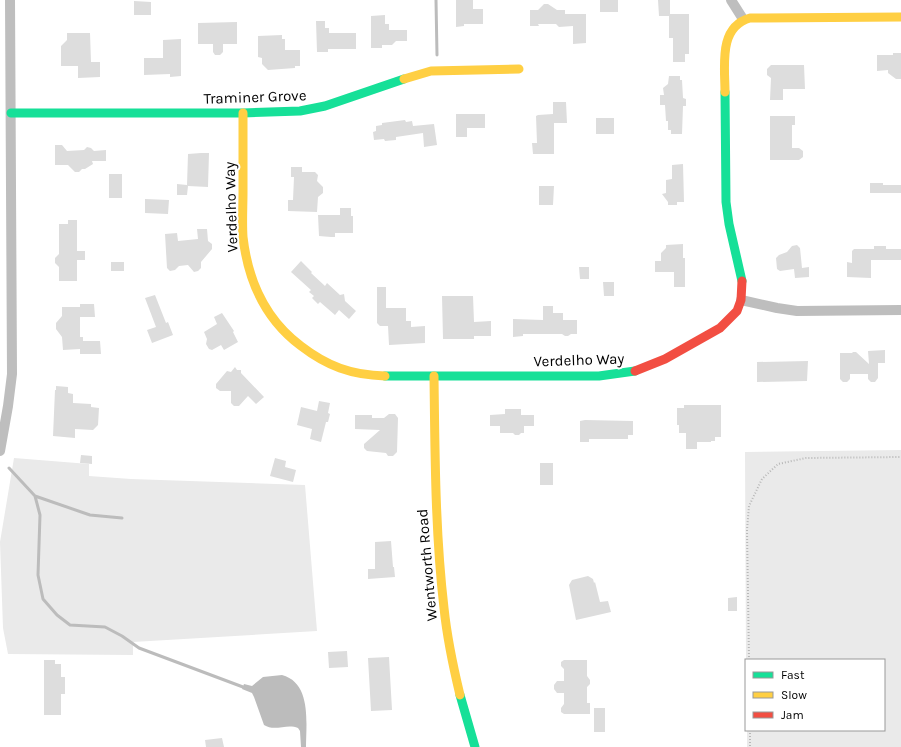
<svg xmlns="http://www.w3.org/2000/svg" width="901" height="747" font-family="Karla,sans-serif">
<rect width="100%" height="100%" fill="#fff"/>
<!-- green -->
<path fill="#eaeaea" d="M901,450V747H747V730H884V660H746L745,452Z
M14,458L89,464V476L131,479L305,485L317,631L133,642V655L8,654L3,628L0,542Z"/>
<!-- water -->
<path fill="#bcbcbc" d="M282,675C312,683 306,724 306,747H301L300,731L298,728C287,723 275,732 264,725L254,697L252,693L242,689L244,684L252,686L263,677Z"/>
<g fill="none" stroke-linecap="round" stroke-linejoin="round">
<!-- stream -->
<path stroke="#bcbcbc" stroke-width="3" d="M436,0L437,55
M9,468L35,496L40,515L38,575L43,599L57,615L70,625L105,627L122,636L139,648L243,687
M35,496L90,515L122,518"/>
</g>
<!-- building -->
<path fill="#ddd" d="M456,0H473V9H483V24H464V26L456,27Z
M600,0H618V12H600Z
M658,0H670V14H689V54H685V62H673V38H669V16H659Z
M134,1L151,2V15H134Z
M544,4H548L557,10H565V14H586V43L573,44V26L559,27L556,24H538L539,26H530V10H538Z
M385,15V24H389V30H407V41H396L392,45H382V48H371V16Z
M316,21H325V28H329V33H356V49H328V52H317Z
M237,22V44H223V52L220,55H215L213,52V44H198V23Z
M67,33H90L91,62H100V77L78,78V66H61V46L67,40Z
M282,35V39H285V50H300V66H295V68L268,70L262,64V58L258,57V36Z
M181,39V76L170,77V74L144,75V58H163V40Z
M893,53H901V79H896L888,73V70L877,71V55H893Z
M771,65H804L805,89H783V100H770L771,78L767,75V69Z
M669,76H680V80H682L683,98L686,99V106H683L682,134H671V130H668V121H666L665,105H660V95H664L663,88L668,84Z
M553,102H566L567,123H554V154H533L532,143H537L536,116L538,115L553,114Z
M456,114H485V128H467V137H456Z
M770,116H795V125H792V148H799L803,151V157L799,160H770Z
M596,118H614V134H596Z
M405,120L406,122L412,121L413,126L434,124L437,145L424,147L423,133L396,137V140L385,141L384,139L374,140L373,132L376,131V126L382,125V123Z
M55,145H62L67,151L84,150L87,147L91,148L94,151L106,150V161H92L93,164L85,169H82L79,172H75L68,165H55Z
M201,153H209L208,187L188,186L187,195H177V184L187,185L188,154Z
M683,164L684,202H677V205H668V202L662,194L666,193V180L672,179V165Z
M291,167H302V172H315L318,175L317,181L323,187V193L318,197L317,212L288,211V200H293L294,177H291Z
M109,174H122V198H109Z
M870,183H883V185H901V193H870Z
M539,186H554L553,205H539Z
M145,199L169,200L168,214L145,213Z
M340,208H351V216H353V233H335V237H331L319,236L318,215H340Z
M68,220H77V251H85V260H77V281H59V267L55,263V258L59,254V224H68Z
M197,229H207L208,241L212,244V249L201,262V268L198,271L194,272L188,265L179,266L175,270L170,271L167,268L165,234L177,233L178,241L198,239Z
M683,244V258H685V287H674V272H655V261H661V253L666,248V245Z
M797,245L800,248L802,268L809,267V277L795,278L794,269L780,271L777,269L776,258L779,255L787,252L792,246Z
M874,246H886V249H901V260H871V278L847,277V262L852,263V251L854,249H874Z
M301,261L312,272L311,273L325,286L327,283L340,295L344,294L345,301L356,311L349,319L339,310L335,315L320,302L318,304L312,298L314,296L309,292L311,290L291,272Z
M111,262H124V271H111Z
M579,267H589V279H580Z
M603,282H614V296H604Z
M377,287H386V308H406V321H411V327L425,326V343L389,345L388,326H380L377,323Z
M155,295L166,323L168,322L173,335L152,343L147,330L156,327L145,298Z
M442,296H473L474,322L491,321V336H474V339H443Z
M80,304H94L95,317H80V337H83V341H100L101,354H80V349L63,350L62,337L56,329V323L62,316V307H80Z
M543,306H553V313H563V320H577V334H571L568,336H565L562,334H523V336L513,337V319L543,320Z
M222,313L234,331L233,332L238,342L224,350L221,345L212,350L209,349L206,344L207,339L204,332L217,324L214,317Z
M885,350V363H878V378L875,382H871L868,379V374H850V379L847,382H843L840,379V353H852L853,352H856L869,364L868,351Z
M808,361L807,381L757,382V362Z
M235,367L237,370H241V373L264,397L256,404L248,396L239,406H234L231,403V391H220L216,388V384L227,371L231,372Z
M56,386L68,387V393L73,394V403L91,404V407L99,408L98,425L93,430L75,429V438L53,436L55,390H56Z
M319,401L330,403L328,413L330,414L328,422H326L321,442L310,439L312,429L297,425L301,407L317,411Z
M684,405H721V437H715V441H711V442H697V449H686V433H679V425H677V408H684Z
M505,409H521V415H534V426H524V433H521L519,435H515L513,433H500V426H490V415L505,414Z
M389,414H395L398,418L397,452L393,456H388L386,453L367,451L364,448V444L380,430L355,429V415H372V418H384Z
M585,420L633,421V435H628V439H589V442H580V421Z
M81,455L92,456V464L80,463Z
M275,458L286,461L285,467L296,470L293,482L270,476Z
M540,463H553V485H540Z
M391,541L393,567H394L395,577L368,579V569H375V542Z
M588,576L593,579L594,583L595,582L600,602L608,601L611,612L576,620L569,585L572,580Z
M737,597V611H728V598Z
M347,651L348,667L329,668L328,652Z
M389,657L392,710L371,711L368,658Z
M44,660H55V664H61V677H65V694H61V715H44Z
M564,660H587V676L590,680V684L587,687V703H590V714H564L561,712V708L564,704V693H557L554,689V685L557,681H564V669L561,666V662Z
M594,708H605V732H594Z
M222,738L224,747H206L205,740Z"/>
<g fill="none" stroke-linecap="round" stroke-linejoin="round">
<!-- path -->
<path stroke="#b8b8b8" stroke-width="2" stroke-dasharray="1 2" stroke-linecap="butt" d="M749,660L747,530L749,506L762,479L778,464L806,458L901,457
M750,730V747"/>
<!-- street -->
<path stroke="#bebebe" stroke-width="10" d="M731,0L743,19
M741,300L777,308L797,311L901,310
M0,451L8,406L12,374L10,0"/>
<!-- fast -->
<path stroke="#16e098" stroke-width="9" d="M725,92L726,202L729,224L742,281
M11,113H243L300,111L325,106L404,79
M385,376H599L635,371
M460,695L475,747"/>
<!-- slow -->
<path stroke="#ffcf43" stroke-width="9" d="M404,79L431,71L519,69
M725,92C725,66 718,27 750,18L901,17
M243,113C243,139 243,165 243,192C243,207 242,222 243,237C248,281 265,319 301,346C327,366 351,375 385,376
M434,376C435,453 435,531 444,608C447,637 453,666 460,695"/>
<!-- jam -->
<path stroke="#f24e42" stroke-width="9" d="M635,371L665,359L720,328L737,311L741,300L742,281"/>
</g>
<g text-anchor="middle" stroke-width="4" stroke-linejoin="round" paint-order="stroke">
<!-- street labels -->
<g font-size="15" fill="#000" stroke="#fff">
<text transform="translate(255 97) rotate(-2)" y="5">Traminer Grove</text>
<text transform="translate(231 207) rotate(-92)" y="5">Verdelho Way</text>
<text transform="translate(579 360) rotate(-2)" y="5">Verdelho Way</text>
<text transform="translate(427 565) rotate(-95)" y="5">Wentworth Road</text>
</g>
</g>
<!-- legend -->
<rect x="745" y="659" width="140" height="72" fill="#ffffff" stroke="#999999"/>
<rect x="753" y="672" width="20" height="6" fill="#16e098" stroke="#999999"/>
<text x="781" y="679" font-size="12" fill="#000000">Fast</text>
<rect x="753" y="692" width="20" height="6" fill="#ffcf43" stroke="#999999"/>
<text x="781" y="699" font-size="12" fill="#000000">Slow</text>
<rect x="753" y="712" width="20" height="6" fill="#f24e42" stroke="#999999"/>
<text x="781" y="719" font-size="12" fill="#000000">Jam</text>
</svg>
